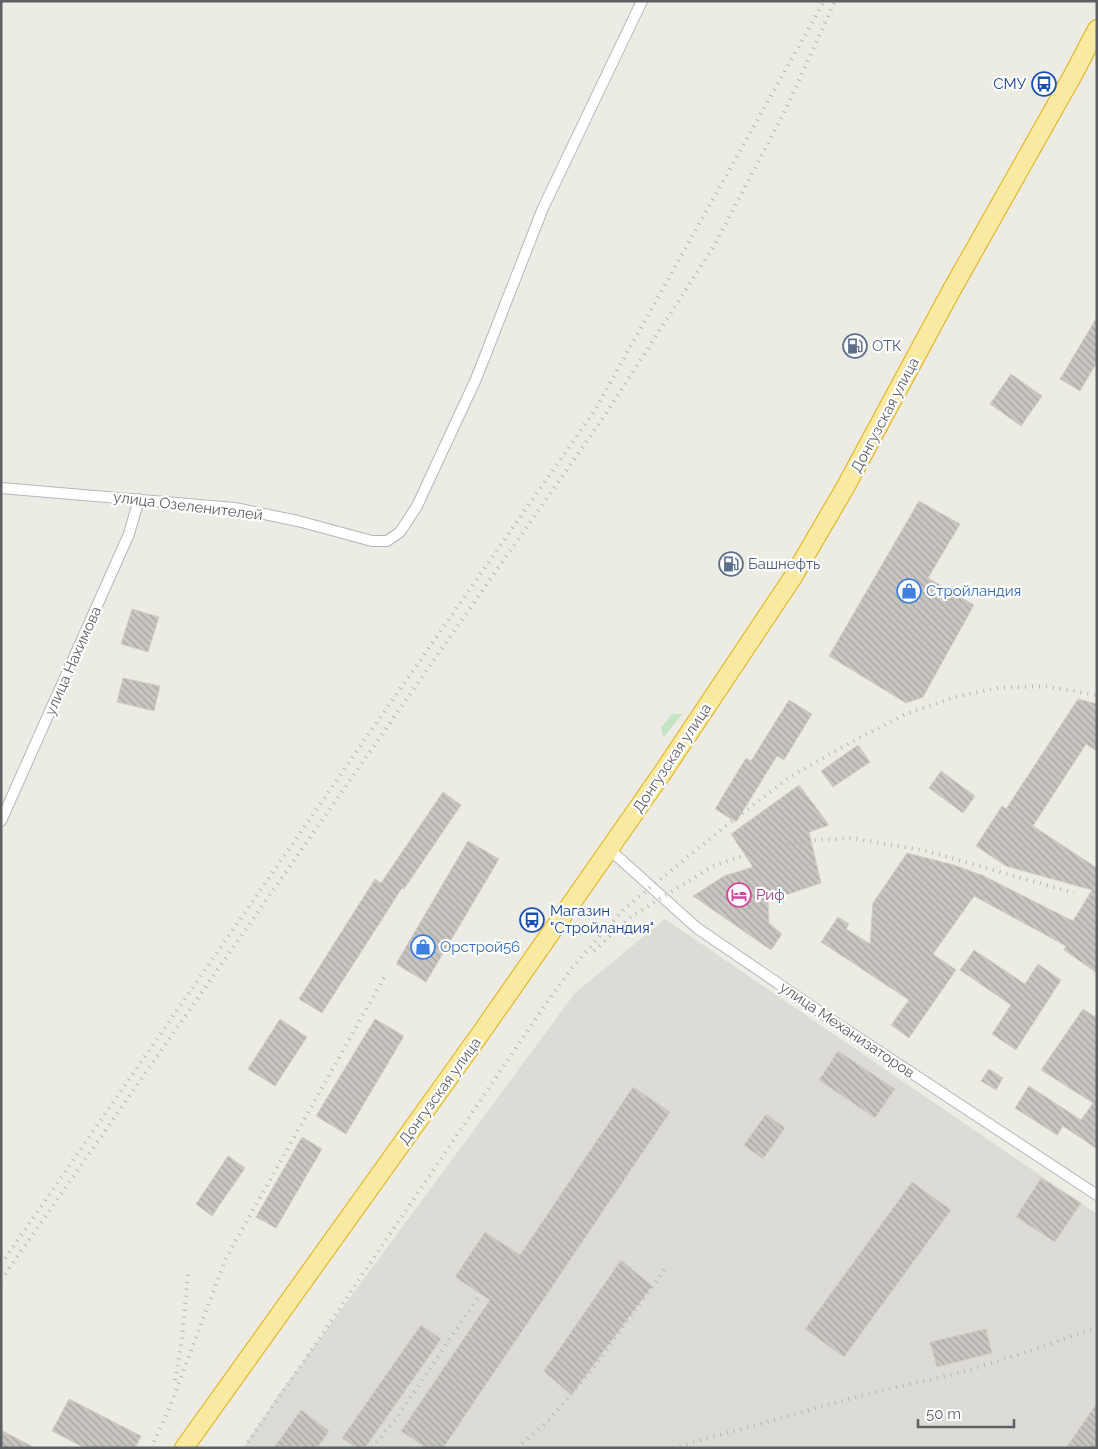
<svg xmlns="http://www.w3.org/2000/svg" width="1098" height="1449" font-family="Raleway,sans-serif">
<defs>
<pattern id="building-back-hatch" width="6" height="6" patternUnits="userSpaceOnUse" patternTransform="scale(1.25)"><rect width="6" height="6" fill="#c9c6c1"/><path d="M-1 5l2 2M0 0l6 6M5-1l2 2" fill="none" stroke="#a6a4a0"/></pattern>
</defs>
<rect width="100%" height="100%" fill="#edece4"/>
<!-- industrial -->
<path fill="#dcdbd6" d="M665,919L1097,1214V1448H243L279,1394L575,993Z"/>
<!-- green -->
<path fill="#c2e3c4" d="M672,714H682L664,737L661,728Z"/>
<!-- building -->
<path fill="url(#building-back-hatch)" stroke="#d2cec3" d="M1097,317V362L1080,391L1060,379Z
M1011,374L1042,396L1021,426L990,404Z
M919,501L960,524L928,578L974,605L923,697L906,703L829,656Z
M132,609L159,617L148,652L121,644Z
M123,678L160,686L154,711L117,702Z
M1078,699L1097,704V751L1086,744L1033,826L1097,868V973L1064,950L1066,946L974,896L933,954L956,970L909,1038L891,1025L909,1000L821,942L838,917L849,924L846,929L870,944L873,903L907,853L954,865L984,876L1073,921L1092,890L1006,866L976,846L1002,806L1006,809Z
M789,700L812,714L784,760L777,756L736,822L715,809L746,758L751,761Z
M858,745L870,762L833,787L821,771Z
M941,771L975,796L963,813L929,788Z
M799,785L829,825L809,832L821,883L768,901L769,923L782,934L771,950L693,896L724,876L753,867L731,834Z
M443,792L461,805L404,889L402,888L322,1013L299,999L375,879L381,883Z
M468,841L499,859L426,982L396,964Z
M974,950L1025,984L1038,964L1061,980L1016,1050L992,1034L1011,1005L960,970Z
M1083,1009L1097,1018V1149L1063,1126L1057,1135L1015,1108L1029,1086L1081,1120L1093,1103L1041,1070Z
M280,1019L307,1037L275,1086L248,1069Z
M375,1019L404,1036L346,1134L316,1116Z
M838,1051L895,1089L875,1118L819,1080Z
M989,1069L1003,1078L996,1090L981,1081Z
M633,1087L670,1112L443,1448H426L401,1431L490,1300L455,1277L485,1232L520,1255Z
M766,1114L785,1128L763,1159L744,1145Z
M302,1137L322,1149L276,1228L256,1217Z
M228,1156L245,1168L212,1216L196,1204Z
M1041,1178L1081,1203L1055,1242L1016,1217Z
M912,1182L951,1210L844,1357L805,1329Z
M621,1260L652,1286L571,1395L544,1371Z
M421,1325L441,1339L365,1448H356L342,1438Z
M986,1329L992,1353L937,1367L930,1342Z
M69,1399L141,1436L135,1448H85L52,1431Z
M1097,1403V1448H1066Z
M301,1410L329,1431L317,1448H274Z
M1,1430L35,1448H1Z"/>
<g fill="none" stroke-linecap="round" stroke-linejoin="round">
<!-- minor casing -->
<g stroke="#b4b6ba" stroke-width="12">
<path id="minor" d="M1,488L235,508L298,521L372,541H387L400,532L417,506L476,379L543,208L642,1
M1,821L129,534L139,499
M609,849L697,928L839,1025L1097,1195"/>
</g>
<!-- trunk casing -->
<g stroke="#e2ae0f" stroke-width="20">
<path id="trunk" d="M184,1448L483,1030L663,772L793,577L846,486L950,293L1073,75L1097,29"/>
</g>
<!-- minor -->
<use href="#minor" stroke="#fff" stroke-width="10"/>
<!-- trunk -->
<use href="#trunk" stroke="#f8eaa0" stroke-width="18"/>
<!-- rail -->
<path stroke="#b4b5b5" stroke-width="4" stroke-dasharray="1 6" stroke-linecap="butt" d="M594,951L632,916L713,866L748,854L803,841L852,838L927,851L1074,893
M1,1264L368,735L595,410L824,1
M1,1280L605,415L714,246L784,113L835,1
M175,1380L182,1339L188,1273
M151,1448L169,1409L226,1258L385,976
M244,1448L300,1367L545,1005L572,968L624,909L722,829L791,776L859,738L904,715L954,697L998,688L1043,686L1097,695
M372,1448L395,1420L506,1256
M517,1448L545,1424L592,1370L664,1270
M673,1448L871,1393L959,1373L1027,1352L1092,1329"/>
</g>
<!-- icons -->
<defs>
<g id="bus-ring" transform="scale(1.25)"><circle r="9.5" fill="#fff" stroke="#1a4fb4" stroke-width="1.5"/><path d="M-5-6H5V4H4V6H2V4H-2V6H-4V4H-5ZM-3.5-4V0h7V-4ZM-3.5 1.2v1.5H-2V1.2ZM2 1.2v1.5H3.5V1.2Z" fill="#1a4fb4"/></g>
<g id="fuel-ring" transform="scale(1.25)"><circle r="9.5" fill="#fff" stroke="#5c6f8a" stroke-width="1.5"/><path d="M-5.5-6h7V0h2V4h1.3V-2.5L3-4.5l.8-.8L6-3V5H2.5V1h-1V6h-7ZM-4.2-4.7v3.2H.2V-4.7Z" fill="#5c6f8a"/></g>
<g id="shop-ring" transform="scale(1.25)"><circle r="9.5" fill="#fff" stroke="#3f7fe0" stroke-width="1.5"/><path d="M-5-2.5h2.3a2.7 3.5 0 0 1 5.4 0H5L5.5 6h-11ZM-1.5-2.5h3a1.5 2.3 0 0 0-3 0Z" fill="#3f7fe0"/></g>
<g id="hotel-ring" transform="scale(1.25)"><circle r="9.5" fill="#fff" stroke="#d1479c" stroke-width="1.5"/><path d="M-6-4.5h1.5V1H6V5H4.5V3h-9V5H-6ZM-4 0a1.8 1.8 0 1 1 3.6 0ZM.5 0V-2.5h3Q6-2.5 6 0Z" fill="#d1479c"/></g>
</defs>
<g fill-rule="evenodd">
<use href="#bus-ring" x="1044" y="84"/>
<use href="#fuel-ring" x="855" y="346"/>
<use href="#fuel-ring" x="731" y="564"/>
<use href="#shop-ring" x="909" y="591"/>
<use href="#hotel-ring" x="739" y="895"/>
<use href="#bus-ring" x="532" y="920"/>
<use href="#shop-ring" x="423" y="947"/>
</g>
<g text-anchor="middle" stroke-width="4.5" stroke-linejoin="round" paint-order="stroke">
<!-- transit labels -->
<g font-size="15" fill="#164399" stroke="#fff" text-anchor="end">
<text x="1026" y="89">СМУ</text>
<text x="550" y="916" text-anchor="start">Магазин<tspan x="550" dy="17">"Стройландия"</tspan></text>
</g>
<!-- service labels -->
<g font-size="15" fill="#4e5e75" stroke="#fff" text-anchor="start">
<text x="872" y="351">ОТК</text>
<text x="748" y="569">Башнефть</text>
</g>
<!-- street labels -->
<g font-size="15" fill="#5c5f64" stroke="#fff">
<text transform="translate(885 415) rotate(-62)" y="5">Донгузская улица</text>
<text transform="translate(188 506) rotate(7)" y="5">улица Озеленителей</text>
<text transform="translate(73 661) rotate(-66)" y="5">улица Нахимова</text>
<text transform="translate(672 758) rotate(-56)" y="5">Донгузская улица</text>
<text transform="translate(847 1030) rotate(34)" y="5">улица Механизаторов</text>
<text transform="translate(440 1091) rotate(-54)" y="5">Донгузская улица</text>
</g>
<!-- shop labels -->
<g font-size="15" fill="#366cbe" stroke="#fff" text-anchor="start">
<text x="926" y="596">Стройландия</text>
<text x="440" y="952">Орстрой56</text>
</g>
<!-- hotel labels -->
<g font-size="15" fill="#b23c85" stroke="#fff" text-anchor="start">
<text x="756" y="900">Риф</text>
</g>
</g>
<!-- border -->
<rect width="1098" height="1449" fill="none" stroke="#5c5f64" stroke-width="5"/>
<!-- scale -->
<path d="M918 1419v8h96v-8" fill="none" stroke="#5c5f64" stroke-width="2.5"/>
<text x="926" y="1419" font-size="15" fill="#5c5f64" stroke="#ffffff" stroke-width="4" paint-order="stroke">50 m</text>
</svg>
